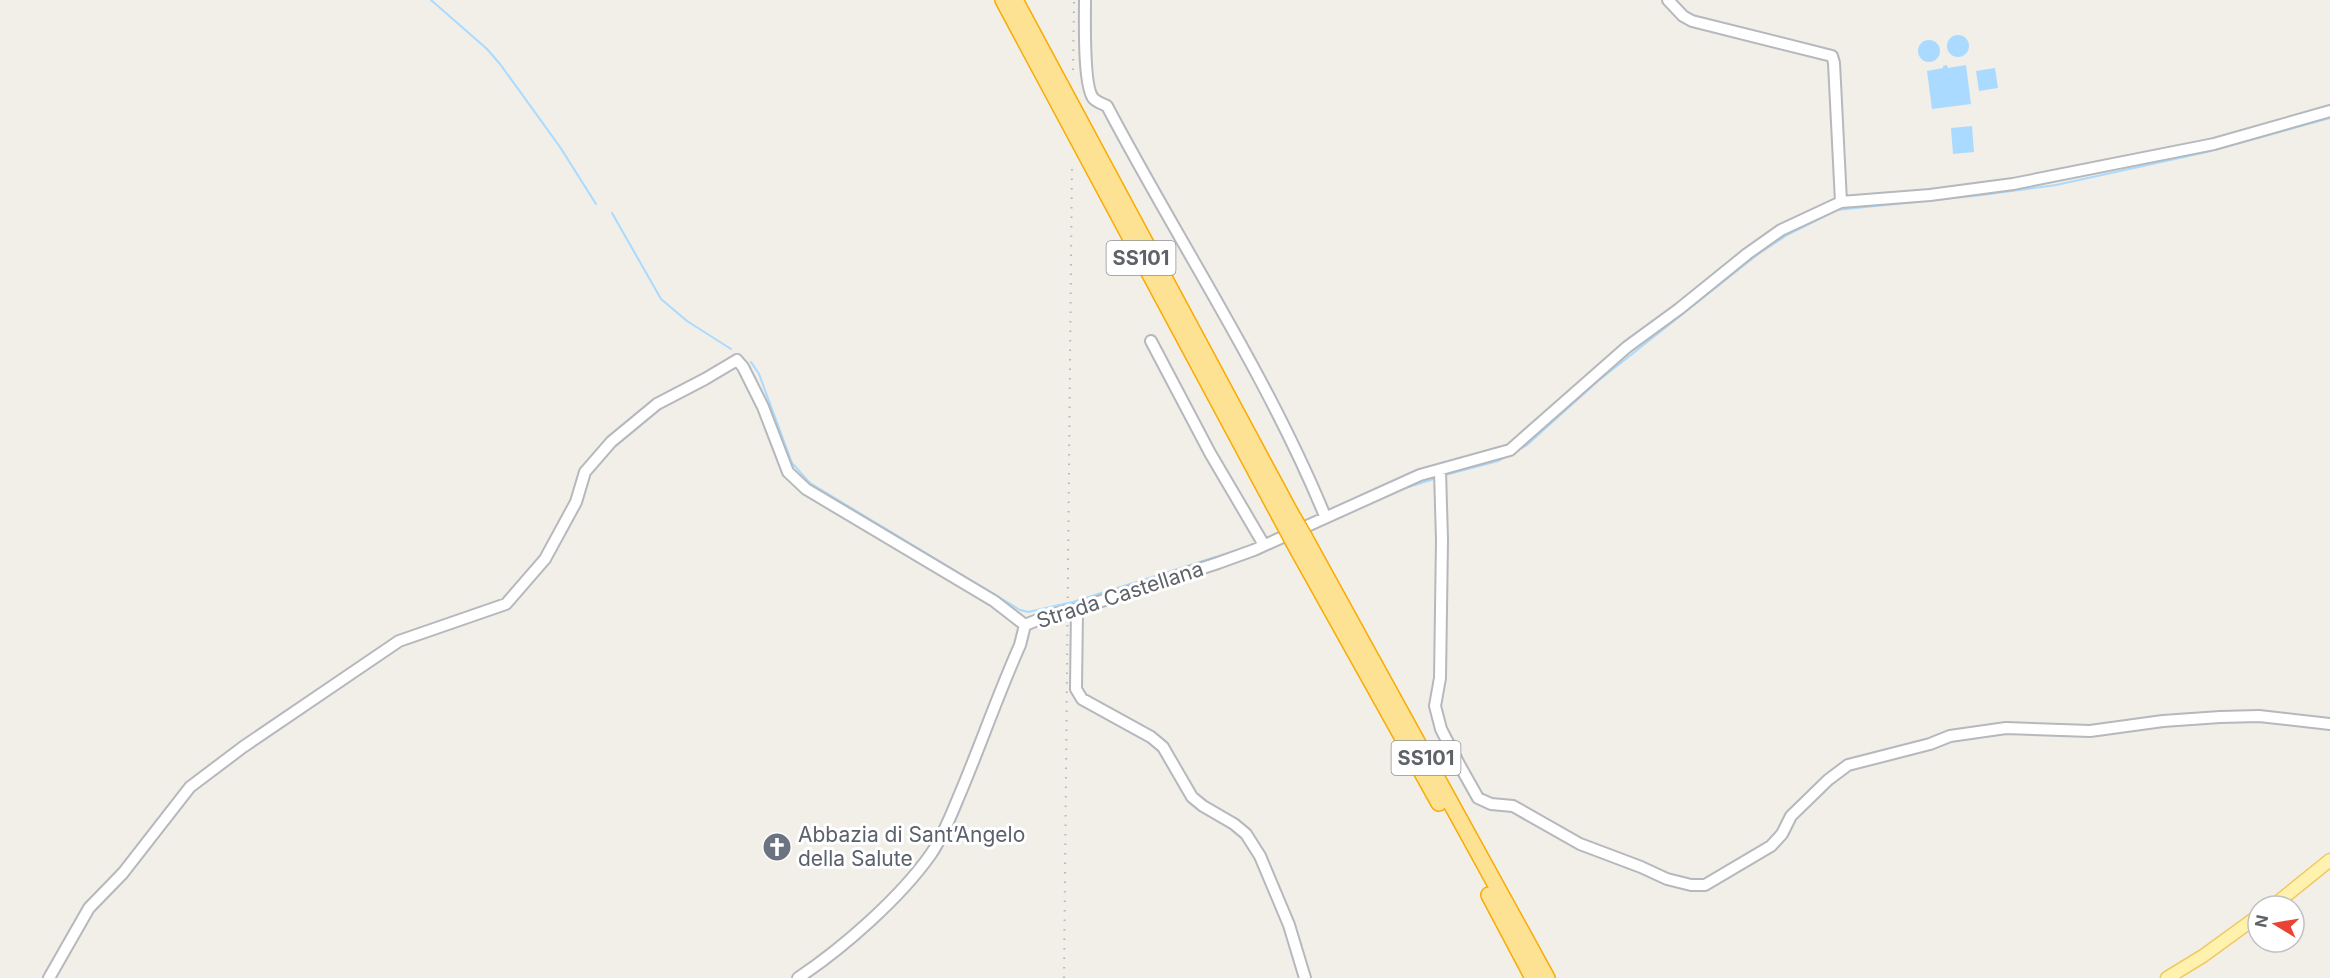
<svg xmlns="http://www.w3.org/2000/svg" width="2330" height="978" font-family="Inter,sans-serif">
<rect width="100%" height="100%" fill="#f1efe8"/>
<!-- water -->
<path fill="#aadaff" d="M1947 46a11 11 0 1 1 22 0a11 11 0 1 1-22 0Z
M1918 51a11 11 0 1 1 22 0a11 11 0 1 1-22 0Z
M1947,65L1948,68L1966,65L1971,104L1932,109L1927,71L1943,68V66Z
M1995,68L1998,88L1979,91L1976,71Z
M1972,126L1974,152L1953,154L1951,128Z"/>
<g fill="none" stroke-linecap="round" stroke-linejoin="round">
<!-- stream -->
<path stroke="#aadaff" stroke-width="2" d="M431,0L487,49L500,64L560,147L596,204
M612,213L661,299L687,321L731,349
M751,362L759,374L792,463L810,483L1020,610L1028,612L1073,602L1241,549
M1445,475L1498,461L1527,445L1598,381L1757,255L1787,235L1837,210L1982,195L2056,185L2207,152L2330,118
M1399,490L1437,478"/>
<!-- minor casing -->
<g stroke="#b5b8bc" stroke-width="14">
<path id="minor" d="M1085,0C1085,18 1083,89 1094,99C1097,102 1103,104 1107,106C1179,243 1266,373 1325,516
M1668,0L1683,16L1692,21L1832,56L1834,63L1841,202
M1151,341L1210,453L1264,545
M1440,471L1442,540L1440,678L1435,706L1441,729L1460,766L1478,798L1491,804L1513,806L1580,844L1641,867L1667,879L1691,885H1705L1771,846L1782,834L1791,816L1828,780L1848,765L1930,744L1950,736L2006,728L2090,731L2163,721L2220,717L2259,716L2330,724
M1077,609L1076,689L1082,699L1151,737L1163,747L1192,797L1203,806L1234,824L1246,834L1260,856L1289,925L1305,978
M49,978L89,908L123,873L190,787L243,747L399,641L506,604L545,559L576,502L585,472L611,442L657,404L705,379L737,360L743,367L763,407L788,472L806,489L994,601L1025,625
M798,978C843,948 900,898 931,854C944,835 953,810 962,789C982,741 999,692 1020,645L1025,625L1050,615L1077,609L1218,563L1254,550L1420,475L1510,450L1627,347L1679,309L1747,254L1781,230L1841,202L1930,195L2013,184L2214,144L2330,111"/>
</g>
<!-- major casing -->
<g stroke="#f2c960" stroke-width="15">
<path id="major" d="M2273,906L2330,860
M2167,978L2203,956L2258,916"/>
</g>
<!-- highway casing -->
<g stroke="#f9ab00" stroke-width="18">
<path id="highway" d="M1003,0L1279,515
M1015,0L1290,512
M1305,538L1547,978
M1294,543L1439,803
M1489,895L1533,978"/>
</g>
<!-- minor -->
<use href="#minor" stroke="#fff" stroke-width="10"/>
<!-- major -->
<use href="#major" stroke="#fff2af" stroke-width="12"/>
<!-- highway -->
<use href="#highway" stroke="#fde293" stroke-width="15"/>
<!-- rail -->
<path stroke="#b6b7b8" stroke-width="2" stroke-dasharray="1.5 8" stroke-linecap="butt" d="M1073,70L1074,0
M1064,978L1072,161"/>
<!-- highway-bridge casing -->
<g stroke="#f9ab00" stroke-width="18" stroke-linecap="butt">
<path id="highway-bridge" d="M1290,512L1305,538
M1279,515L1294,543"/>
</g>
<!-- highway-bridge -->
<use href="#highway-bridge" stroke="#fde293" stroke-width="15"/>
</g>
<!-- icons -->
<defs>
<g id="church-disc" transform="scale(1.5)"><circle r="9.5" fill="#6b7280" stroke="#fff"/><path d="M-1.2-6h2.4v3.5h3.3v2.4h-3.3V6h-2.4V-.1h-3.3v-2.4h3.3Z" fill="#fff"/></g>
</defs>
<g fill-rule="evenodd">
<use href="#church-disc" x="777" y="847"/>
</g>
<g text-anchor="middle" stroke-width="6" stroke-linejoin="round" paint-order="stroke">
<!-- shield labels -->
<g fill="#fff" stroke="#8f9295" stroke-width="1.5">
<rect x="1106.5" y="241" width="69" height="34" rx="4.5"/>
<rect x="1391.5" y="741" width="69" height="34" rx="4.5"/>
</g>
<g font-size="20" font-weight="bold" fill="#5f6368">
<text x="1141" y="265">SS101</text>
<text x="1426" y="765">SS101</text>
</g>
<!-- street labels -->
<g font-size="21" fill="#5f6368" stroke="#fff">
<text transform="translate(1120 595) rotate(-18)" y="7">Strada Castellana</text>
</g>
<!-- worship labels -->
<g font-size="21" fill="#5b616d" stroke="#fff" text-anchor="start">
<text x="798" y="842">Abbazia di Sant’Angelo<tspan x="798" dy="24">della Salute</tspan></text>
</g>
</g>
<!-- north arrow -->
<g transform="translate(2276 924) rotate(281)"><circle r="28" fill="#ffffff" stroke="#bfc1c3" stroke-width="1.5"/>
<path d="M0-4.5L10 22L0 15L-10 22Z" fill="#ea4335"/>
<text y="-9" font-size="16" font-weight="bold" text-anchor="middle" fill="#5f6368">N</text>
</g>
</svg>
